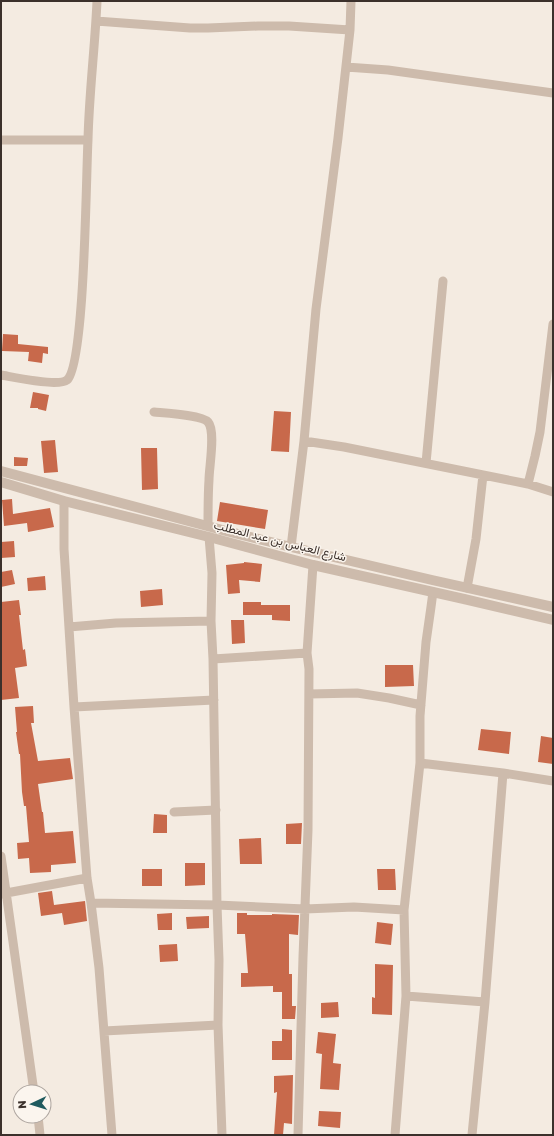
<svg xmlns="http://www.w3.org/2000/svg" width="554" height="1136" font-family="'Golos Text',Vazirmatn,sans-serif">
<rect width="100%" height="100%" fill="#f4ebe1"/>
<!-- building -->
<path fill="#c8694b" d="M3,334L18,335V344L48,347V354L43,353L42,363L28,361L29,352L2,351Z
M33,392L49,395L46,411L38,409V408H30Z
M274,411L291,412L289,452L271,451Z
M55,440L58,472L44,473L41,441Z
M141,448H157L158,489L142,490Z
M14,457L28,458L27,466H14Z
M12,499L13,514L50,508L54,527L28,532L27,523L4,526L2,500Z
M220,502L268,510L265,529L217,521Z
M14,541L15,557L1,558V542Z
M244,562L262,564L260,582L239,580L240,593L228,594L226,565L244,563Z
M12,570L15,584L1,587V572Z
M45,576L46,590L28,591L27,578Z
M162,589L163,605L141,607L140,591Z
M19,600L21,615H19L23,650L25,649L27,666L15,668L19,698L1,700V602Z
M243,602H261V605H290V621L272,620V615H243Z
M231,620H244L245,643L232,644Z
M385,665H413L414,686L385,687Z
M33,706L34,723H31L38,761L70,758L73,779L38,784L42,812H43L45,833L73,831L76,863L51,865V872L30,873L29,858L18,859L17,843L29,842L26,806H24L22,792L20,754H19L16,732H17L15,707Z
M481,729L511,732L509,754L478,750Z
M541,736L553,738V764L538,762Z
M154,814L167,815V833H153Z
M302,823L301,844H286V824Z
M261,838L262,864H240L239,839Z
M185,863H205V885L185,886Z
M142,869H162V886H142Z
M377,869H395L396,890H378Z
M52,891L54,905L85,901L87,921L64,925L62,913L41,916L38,893Z
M172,913V930H158L157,914Z
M237,913H247V915H272V914L299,915L298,935L289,934V974H292V1006H296L295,1019H282V992H273V986L241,987V973H248L245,934H237Z
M209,916V928L187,929L186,917Z
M377,922L393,924L391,945L375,943Z
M177,944L178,961L160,962L159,945Z
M375,964L393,965L392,1015L372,1014V997L375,998Z
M338,1002L339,1017L321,1018V1003Z
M282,1029L292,1030V1060H272V1041H282Z
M318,1032L336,1034L333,1063L341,1064L339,1090L320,1089L322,1054L316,1053Z
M293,1075L292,1124L284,1123L283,1135H274L277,1092L274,1093V1076Z
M319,1111L341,1112L340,1128L318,1126Z"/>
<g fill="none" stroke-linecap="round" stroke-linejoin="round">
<!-- minor -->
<path stroke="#cdbbac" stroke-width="9" d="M96,21L190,28H208L258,26H289L350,30
M346,67L388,70L553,93
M1,140H88
M1,375C13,377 58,387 67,380C85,365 86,174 88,140C89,94 95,47 97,1
M154,412C164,413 202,415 208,422C216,431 209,467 209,480C208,495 208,511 208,526
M304,441L344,447L528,484L553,492
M426,463L443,281
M528,484L535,456L540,432L553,324
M64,501V549L74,707L87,878L91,903L99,968L112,1135
M209,537L212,573L211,621L213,659L217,905L219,960L218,1025L222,1135
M291,547L304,441L316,309L338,138L350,30L351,1
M467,588L476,539L483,475
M69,627L116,623L211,621
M213,659L307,653
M309,694L357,693L389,698L421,705
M74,707L214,700
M420,763L503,773L553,781
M174,812L216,810
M1,856L34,1092
M1,894L87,878
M91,903L217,905L305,909L354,907L404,910
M406,996L485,1002
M104,1031L218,1025
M38,1116L40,1135
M298,1135L303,957L308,830L309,669L307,653L313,565
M395,1135L406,996L404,910L420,763V716L426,642L431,607L433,592
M472,1135L485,1002L503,773"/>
<!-- tertiary -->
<path stroke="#cdbbac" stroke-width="10" d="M1,471L226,531L291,547L432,580L553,607
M1,482L64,501L209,537L313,565L464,599L553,620"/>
</g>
<g text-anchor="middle" stroke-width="3" stroke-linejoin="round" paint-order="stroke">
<!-- street labels -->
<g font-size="12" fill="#3b302b" stroke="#fbf5ee">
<text transform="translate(280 541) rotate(14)" y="4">شارع العباس بن عبد المطلب</text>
</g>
</g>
<!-- border -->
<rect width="554" height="1136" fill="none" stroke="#3b302b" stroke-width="4"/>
<!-- north arrow -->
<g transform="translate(32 1104) rotate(266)"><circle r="19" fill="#fbf5ee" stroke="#aea6a0"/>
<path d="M0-3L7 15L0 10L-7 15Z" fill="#1f5a5e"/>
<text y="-6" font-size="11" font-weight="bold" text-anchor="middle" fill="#3b302b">N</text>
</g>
</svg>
